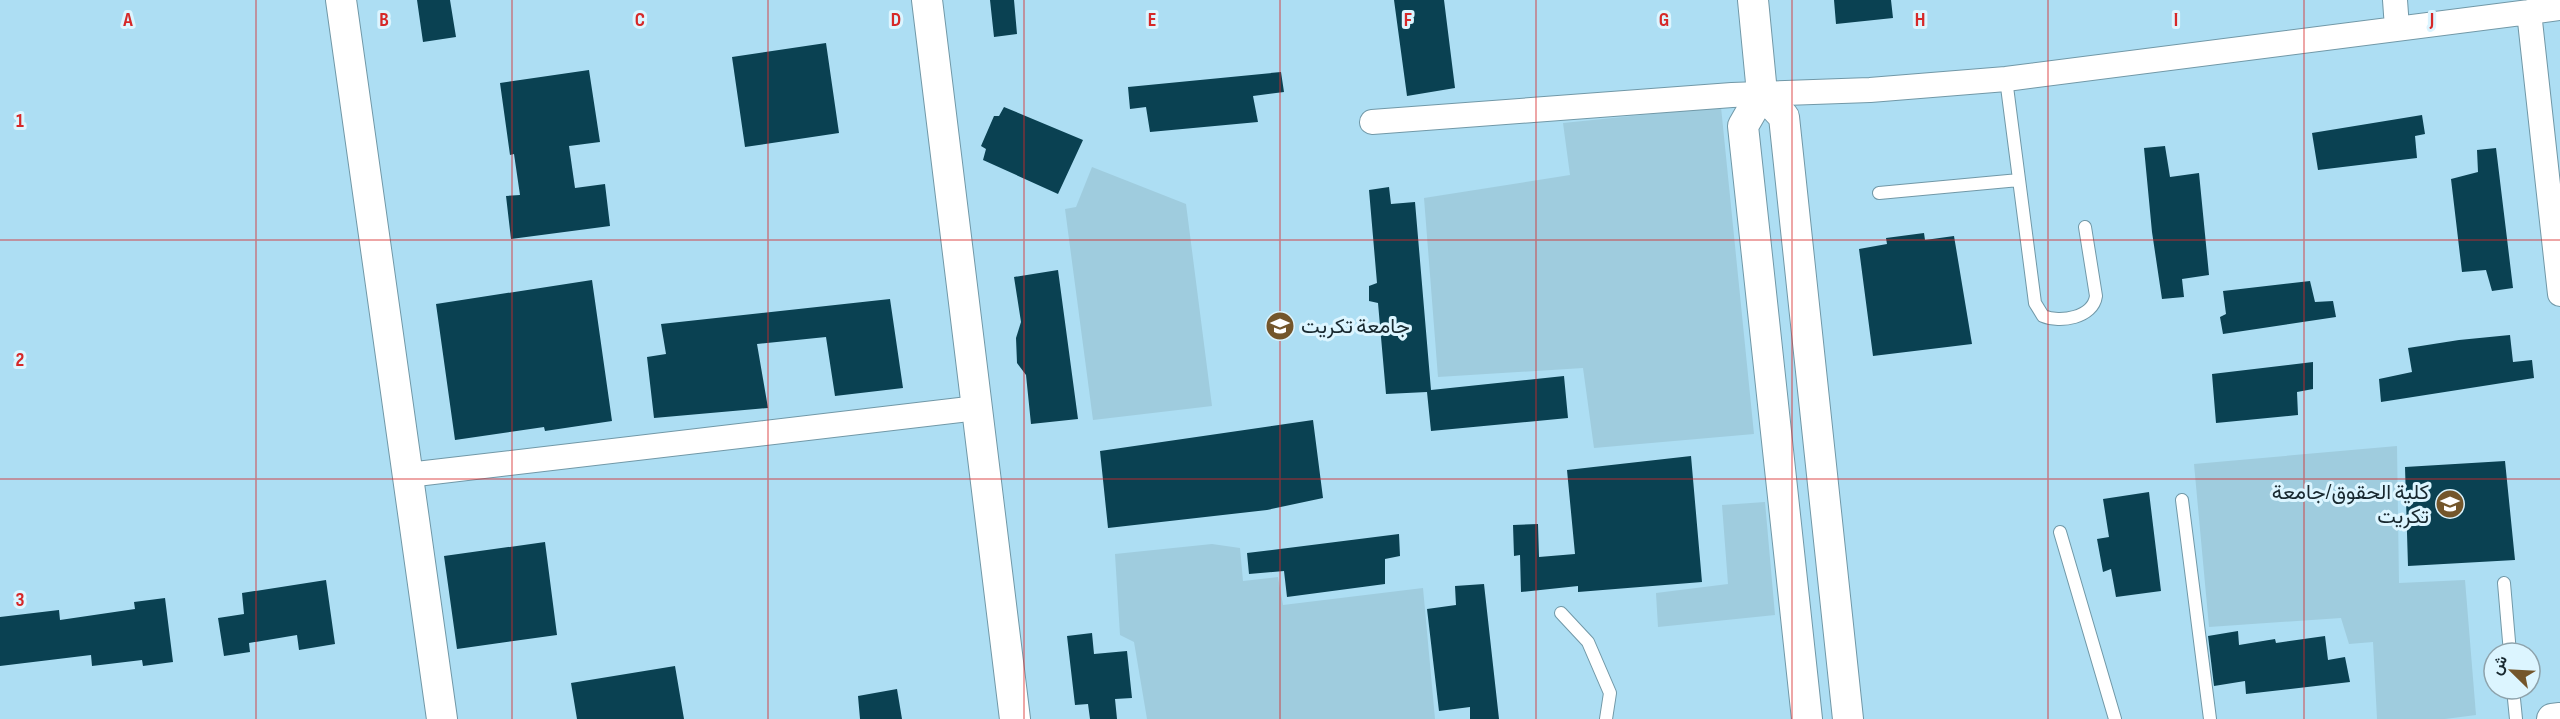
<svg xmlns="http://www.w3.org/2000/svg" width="2560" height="719" font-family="'Sofia Sans Condensed',Vazirmatn,sans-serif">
<rect width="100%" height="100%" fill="#c1eafb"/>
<!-- built -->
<path fill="#addef3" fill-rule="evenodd" d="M0,0H2560V719H0ZM2494,653H2530V689H2494Z"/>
<!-- green -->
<path fill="#9fccde" d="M1721,107L1754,434L1594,448L1583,368L1438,377L1424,198L1570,175L1563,123Z
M1092,167L1186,204L1212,406L1093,420L1065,209L1076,207Z
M2397,446L2399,583L2465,580L2476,715L2445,719H2377L2373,642L2349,644L2341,618L2209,627L2194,464Z
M1765,502L1775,615L1658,627L1656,593L1728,584L1722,505Z
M1212,544L1240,548L1243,581L1278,577L1283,605L1423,588L1435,719H1147L1134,642L1120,635L1115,554Z"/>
<!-- building -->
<path fill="#0a4152" d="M417,0H450L456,37L423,42Z
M990,0H1014L1017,34L994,37Z
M1394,0H1444L1455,88L1407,96Z
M1834,0H1891L1893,18L1836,24Z
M826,43L839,133L745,147L732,57Z
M589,70L600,142L569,146L575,188L605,184L610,226L511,239L506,196L520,195L514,154L510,155L500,83Z
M1281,72L1284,92L1253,96L1258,122L1150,132L1146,107L1130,109L1128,87Z
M1004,107L1083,140L1058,194L983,160L986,149L981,146L994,116H999Z
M2422,115L2425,134L2415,136L2417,158L2318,170L2312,133Z
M2165,146L2170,177L2199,173L2209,275L2182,279L2184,297L2162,299L2152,232L2144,148Z
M2496,148L2513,288L2492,291L2486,270L2462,272L2451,179L2478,172L2477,150Z
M1389,187L1391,204L1415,202L1431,390L1564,376L1568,418L1431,431L1427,392L1386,394L1378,303L1369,301V286L1377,283L1369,190Z
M1924,233L1925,240L1954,236L1972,344L1873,356L1859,249L1887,244L1886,238Z
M1058,270L1078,419L1031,424L1026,375L1017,363L1016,338L1021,322L1014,277Z
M592,280L612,421L545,431L544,427L455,440L436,304Z
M2310,281L2315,302L2333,301L2336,317L2223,334L2220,317L2226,314L2223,291Z
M890,299L903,388L835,396L826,337L757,344L768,408L654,418L647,357L666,354L661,324Z
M2510,335L2513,362L2532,360L2534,378L2381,402L2379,379L2412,372L2408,348L2459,340Z
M2313,362V389L2297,392L2298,415L2216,423L2212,374Z
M1313,420L1323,498L1267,510L1108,528L1100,451Z
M1691,456L1702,582L1578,592V586L1521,592L1520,555L1514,556L1513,525L1538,524L1539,557L1575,554L1567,470Z
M2505,461L2515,560L2408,566L2405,467Z
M2149,492L2161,591L2116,597L2111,569L2103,572L2097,539L2109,537L2103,499Z
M1399,534L1400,556L1385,559V584L1287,597L1284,571L1249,574L1247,553Z
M545,542L557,635L457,649L444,556Z
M326,580L335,644L299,650L297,635L249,643L250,652L224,656L218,618L244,614L242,593Z
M1484,584L1499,719H1470V707L1439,711L1427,609L1456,605L1455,586Z
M165,598L173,662L143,666L142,660L92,666L91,655L0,666V617L59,610L60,620L135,609L134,602Z
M2238,631L2239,645L2275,639L2276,643L2325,636L2328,660L2345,657L2350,682L2246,694L2245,681L2214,686L2208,636Z
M1092,633L1094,654L1127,651L1132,698L1115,699L1117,719H1090L1088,704L1075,705L1067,636Z
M675,666L684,719H577L571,683Z
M897,689L902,719H860L858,696Z"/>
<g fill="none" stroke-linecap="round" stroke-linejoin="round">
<!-- service casing -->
<g stroke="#7198a7" stroke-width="14">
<path id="service" d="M2006,79L2035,303L2043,316C2060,323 2093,318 2096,296L2085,227
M1879,193L2019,180
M2182,500L2210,719
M2060,532L2115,719
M2504,583L2510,653
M1561,613L1588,642L1610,693L1606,719
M2513,689L2516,719"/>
</g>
<!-- minor casing -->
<g stroke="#7198a7" stroke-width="26">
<path id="minor" d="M2395,0L2397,28
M2529,12L2560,294
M1372,122L1732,95L1870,90L2006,79L2560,8
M408,475L977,408"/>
</g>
<!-- tertiary casing -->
<g stroke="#7198a7" stroke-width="32">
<path id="tertiary" d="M341,0L442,719
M927,0L1015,719
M1753,0L1762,93
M1807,719L1743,126L1762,93L1784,117L1848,719
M2552,719L2560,718"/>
</g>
<!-- service -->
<use href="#service" stroke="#fff" stroke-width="12"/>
<!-- minor -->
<use href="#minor" stroke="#fff" stroke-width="24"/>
<!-- tertiary -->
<use href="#tertiary" stroke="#fff" stroke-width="30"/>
</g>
<!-- grid -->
<path fill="none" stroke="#d62828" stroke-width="1.5" stroke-opacity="0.55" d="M256,0V719M512,0V719M768,0V719M1024,0V719M1280,0V719M1536,0V719M1792,0V719M2048,0V719M2304,0V719M0,240H2560M0,479H2560"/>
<!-- icons -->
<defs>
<g id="university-disc" transform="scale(1.5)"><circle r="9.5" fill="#74562b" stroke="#dcf5ff"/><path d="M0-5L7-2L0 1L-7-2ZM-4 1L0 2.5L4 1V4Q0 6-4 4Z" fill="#fff"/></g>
</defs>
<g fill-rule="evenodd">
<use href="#university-disc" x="1280" y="326"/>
<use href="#university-disc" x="2450" y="504"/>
</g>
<g text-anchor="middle" stroke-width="6" stroke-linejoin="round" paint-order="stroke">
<!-- poi labels -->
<g font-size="21" fill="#18282f" stroke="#dcf5ff" text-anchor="start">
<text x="1301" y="333">جامعة تكريت</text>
<text x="2429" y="499" text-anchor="end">كلية الحقوق/جامعة<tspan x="2429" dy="24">تكريت</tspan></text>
</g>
</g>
<g font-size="20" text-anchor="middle" font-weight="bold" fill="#d62828" stroke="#dcf5ff" stroke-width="6" stroke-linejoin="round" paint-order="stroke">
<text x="128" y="26">A</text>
<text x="384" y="26">B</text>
<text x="640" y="26">C</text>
<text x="896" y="26">D</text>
<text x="1152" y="26">E</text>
<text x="1408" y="26">F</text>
<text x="1664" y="26">G</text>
<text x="1920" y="26">H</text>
<text x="2176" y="26">I</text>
<text x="2432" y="26">J</text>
<text x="20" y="127">1</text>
<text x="20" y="366">2</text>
<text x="20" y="606">3</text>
</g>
<!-- north arrow -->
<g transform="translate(2512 671) rotate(294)"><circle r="28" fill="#dcf5ff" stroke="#8ea3ac" stroke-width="1.5"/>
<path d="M0-4.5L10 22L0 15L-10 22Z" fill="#74562b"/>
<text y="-9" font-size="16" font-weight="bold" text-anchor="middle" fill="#18282f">ش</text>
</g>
</svg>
